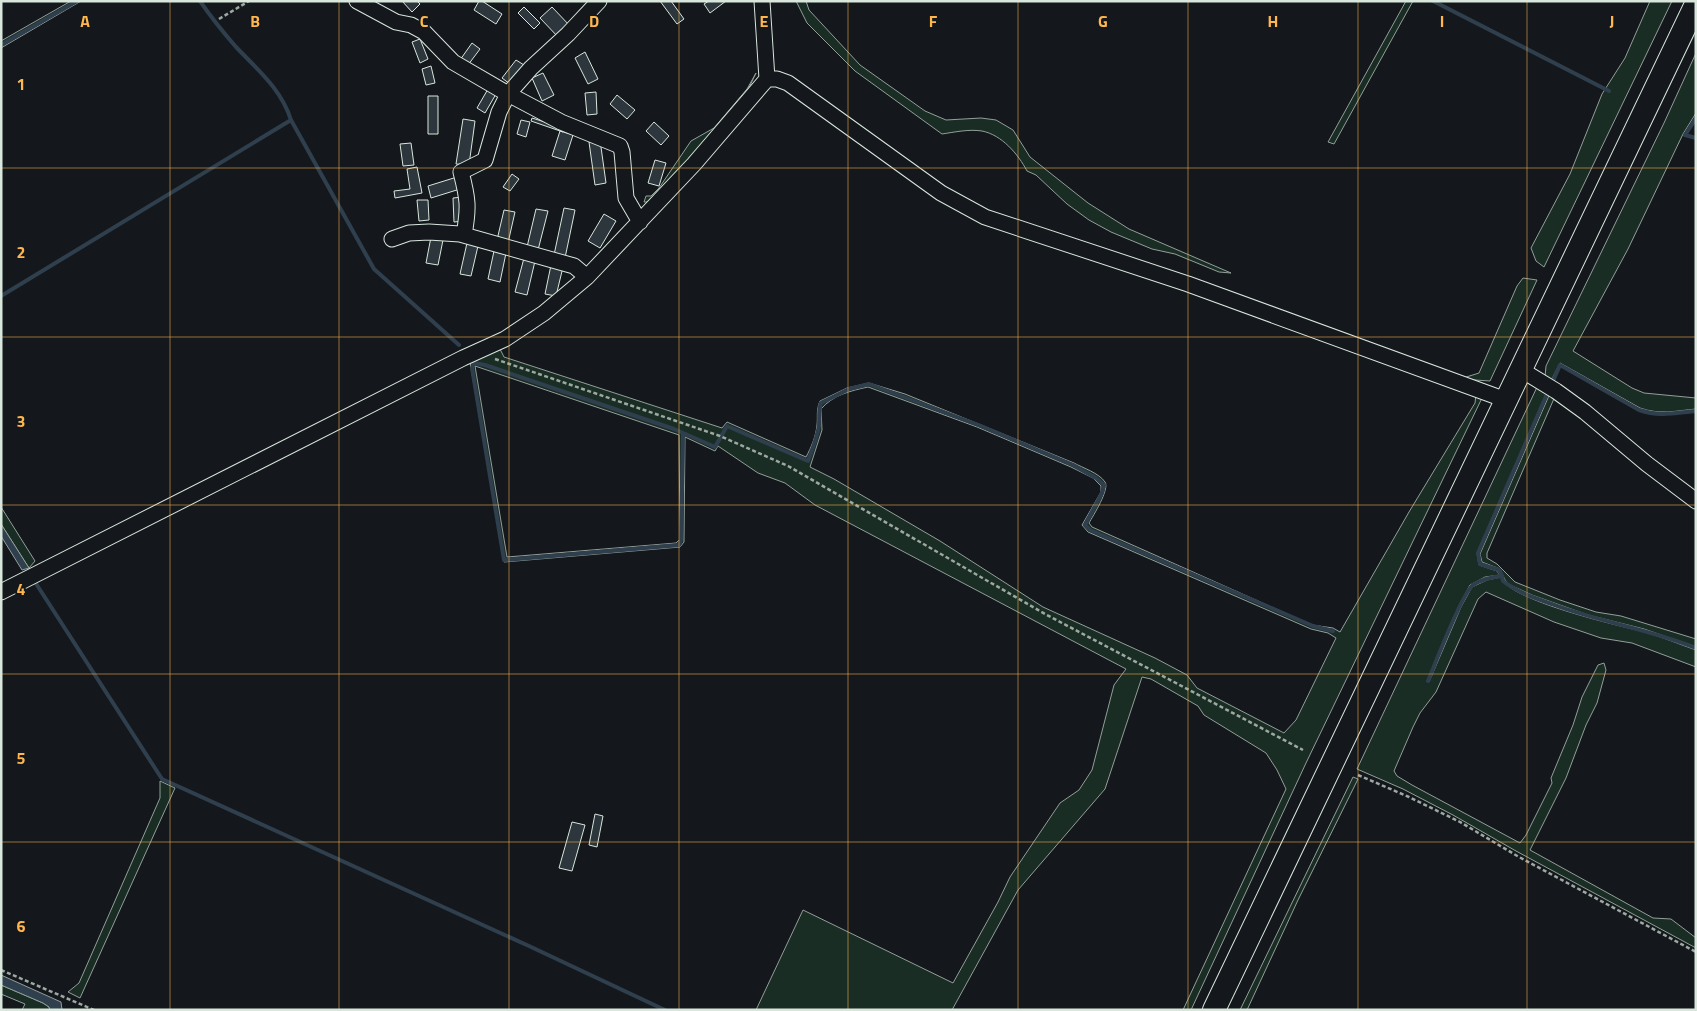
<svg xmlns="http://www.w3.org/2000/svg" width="1697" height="1011" font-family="'Titillium Web',sans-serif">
<rect width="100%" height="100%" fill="#14181c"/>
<!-- green -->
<path fill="#1a2d24" stroke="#939e99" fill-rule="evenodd" d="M71,1H81L1,48V41Z
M796,1H806L809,10L860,65L925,111L946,120L981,118L996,120L1013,130L1030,157L1088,203L1129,229L1231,273L1219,272L1175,254L1152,249L1111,232L1089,220L1067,204L1036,175L1027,171C1018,154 1002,135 982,131C969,129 955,132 942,134L855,71L807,23Z
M1406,1H1413L1334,144L1328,142Z
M1650,1H1672L1544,267L1536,261L1531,248L1570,174L1602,94L1625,58Z
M1696,53V113L1683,134L1628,249L1573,351L1632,388L1644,393L1696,398V409C1675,411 1660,415 1640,408L1560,363L1551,381L1545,377L1546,366L1664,123Z
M756,73L746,94L716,130L649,202H644L646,196H651L659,188L691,141L714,128L747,89Z
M1523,278L1537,280L1490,381L1460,379L1479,373L1517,286Z
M500,349L504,357L722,428L727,422L806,457C811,448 816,436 817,425C818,416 816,410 820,401L847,388L869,383L905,394L1074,463C1083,468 1099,473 1105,482C1110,489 1093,516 1089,523L1092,527L1312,625L1333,628L1340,632L1409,512L1475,403L1476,394L1482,398L1306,763L1191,1010H1183L1286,789L1277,770L1266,753L1204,715L1198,706L1151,679L1142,677L1105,789L1018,890L952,1010H756L803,910L953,983L998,902L1010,877L1060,803L1079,790L1092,770L1114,685L1126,669L815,505L785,483L758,473L718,446L715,451L685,437L684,542L680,547L504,562L470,362ZM475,366L679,435L680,539L676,543L507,557ZM868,387L977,427L1071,467L1093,478L1101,486V492L1082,525L1088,532L1311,629L1328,633L1336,638L1296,720L1284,733L1197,688L1187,675L1155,658L1043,607L940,541L834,479L810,467L822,430L821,409C833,395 850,391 868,387Z
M1538,385L1548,390L1477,553L1479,565L1497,571L1500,575L1485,577L1470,585L1459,606L1427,681L1429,682L1461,607L1472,587L1487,580L1501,577C1507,600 1620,626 1645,632C1662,637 1679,644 1696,650V667L1632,643L1601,638L1554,622L1486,592L1478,599L1436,692L1420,713L1413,727L1394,771L1397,776L1412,785L1520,843L1526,835L1552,783L1551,778L1573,725L1582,697L1598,665L1604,663L1606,670L1597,703L1586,725L1566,778L1530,850L1653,918L1671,919L1696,938V948L1516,851L1453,815L1403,789L1357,769Z
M1551,391L1556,394L1487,553V558L1497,564L1515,582L1560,600L1596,612L1621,616L1696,639V647L1644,629L1588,615L1532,595L1510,585L1505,580L1500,569L1482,562L1480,554Z
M1,507L35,561L29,568L1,524Z
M1353,777L1358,779L1298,900L1247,1010H1240Z
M160,781L175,788L80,998L68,992L79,983L160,798Z
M1,985L43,1003L49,1007L50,1010H22L25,1004L1,994Z"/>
<!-- water -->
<path fill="#2f3f4d" stroke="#939e99" d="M1,524L29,568L22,570L1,536Z
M1,975L61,1002L62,1010H50L49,1007L43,1003L1,985Z"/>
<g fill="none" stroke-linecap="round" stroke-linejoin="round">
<!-- stream -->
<path stroke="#2f3f4d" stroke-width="4" d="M200,1C211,17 223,32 236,47C258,70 281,89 291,120L374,269L459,345
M1433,1L1609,91
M1,45L77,1
M1696,118L1685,135L1696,138
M1,296L291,120
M1553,381L1560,365L1639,410C1660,417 1674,413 1696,411
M683,433L681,540L679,545L504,560L472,368L474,363L485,365L674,429L715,447L727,426L808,461C812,450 817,438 819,426C820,418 818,411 821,403L849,389L869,384L981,426L1073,465L1096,478L1104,485L1102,493L1085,525L1090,530L1313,626L1333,631
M1502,576L1499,570L1480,564L1478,553L1547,394
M35,582L162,779L529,946L665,1010
M1428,681C1435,664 1462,593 1473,585C1482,579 1492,577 1502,576L1503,581C1517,592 1535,598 1552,604C1599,622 1649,629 1696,648"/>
</g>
<!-- building -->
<path fill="#2c363c" stroke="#d8e6dc" d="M402,1H417L420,4L412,12Z
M479,1H482L502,14L496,24L474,10Z
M660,1H671L684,19L677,24Z
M709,1H726L710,13L704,4Z
M524,7L540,23L534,29L518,13Z
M552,7L571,27L559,38L540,18Z
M420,39L428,59L420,63L412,42Z
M472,43L480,49L468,65L460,60Z
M585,52L598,79L588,84L575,58Z
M516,60L524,65L510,84L502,78Z
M431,66L435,83L426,85L422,69Z
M543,73L554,95L542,101L532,78Z
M488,89L496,94L485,113L477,108Z
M596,92L597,114L587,115L585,93Z
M617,95L635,110L627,119L610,104Z
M428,96H438V134H428Z
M532,118L564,128L563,132L531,121Z
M463,119L475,121L469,165L456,164Z
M521,120L530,122L526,137L517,134Z
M654,122L669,136L661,145L646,131Z
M560,131L573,135L565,160L552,156Z
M600,140L606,183L595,185L589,142Z
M411,143L414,165L403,166L400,144Z
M655,160L666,163L659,186L648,183Z
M417,167L422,193L395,198L394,191L410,189L407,169Z
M512,174L519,179L510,191L503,187Z
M457,177L460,189L431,198L428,186Z
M463,197L465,221L454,222L453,198Z
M417,200H428L429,220L419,221Z
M564,208L575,210L565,258L554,255Z
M536,209L548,211L538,250L527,247Z
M504,210L515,212L508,243L497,240Z
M604,214L616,221L600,248L588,241Z
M431,237L443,240L438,265L426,263Z
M467,243L478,246L471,276L460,274Z
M494,251L506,253L500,282L488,279Z
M524,258L535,261L527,295L515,292Z
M551,265L563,267L556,296L545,294Z
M595,814L603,816L597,847L589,845Z
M572,822L585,825L572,871L559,868Z"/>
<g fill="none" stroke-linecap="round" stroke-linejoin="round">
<!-- minor casing -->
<g stroke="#d8e6dc" stroke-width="17">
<path id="minor" d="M357,1L396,22L411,25L424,32L453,62L508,94L561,122L620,146L622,152L626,198L640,222
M762,1L767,79
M464,235C469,207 468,199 461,172L485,160L499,112L508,94L531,68L568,34L599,1
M392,239L409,233L429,232L460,234L574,266L587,277
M1520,369L1556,391L1585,412L1647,464L1696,501
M1,592L463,358L505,339L544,313L587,277L694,164L767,79H777L788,83L941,193L985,217L1188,284L1506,400"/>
</g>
<!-- highway casing -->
<g stroke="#d8e6dc" stroke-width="24">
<path id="highway" d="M1214,1010L1696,4"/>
</g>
<!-- path -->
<path stroke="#9da8a2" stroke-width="2.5" stroke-dasharray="4 2.5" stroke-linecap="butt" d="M219,19L249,1
M495,359L720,436L788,466L1045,614L1303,750
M1358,775L1409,797L1460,822L1519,857L1696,952
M1,970L94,1010"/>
<!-- minor -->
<use href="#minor" stroke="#14181c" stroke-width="15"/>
<!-- highway -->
<use href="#highway" stroke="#14181c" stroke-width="22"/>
</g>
<!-- grid -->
<path fill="none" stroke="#ffb74d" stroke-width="1" stroke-opacity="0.55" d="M170,1V1010M339,1V1010M509,1V1010M679,1V1010M848,1V1010M1018,1V1010M1188,1V1010M1358,1V1010M1527,1V1010M1,168H1696M1,337H1696M1,505H1696M1,674H1696M1,842H1696"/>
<g font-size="16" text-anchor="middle" font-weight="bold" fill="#ffb74d" stroke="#14181c" stroke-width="4" stroke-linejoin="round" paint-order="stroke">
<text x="85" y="27">A</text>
<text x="255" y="27">B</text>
<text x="424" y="27">C</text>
<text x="594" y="27">D</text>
<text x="764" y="27">E</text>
<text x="933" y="27">F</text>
<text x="1103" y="27">G</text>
<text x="1273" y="27">H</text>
<text x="1442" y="27">I</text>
<text x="1612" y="27">J</text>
<text x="21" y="90">1</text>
<text x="21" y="258">2</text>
<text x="21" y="427">3</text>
<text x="21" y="595">4</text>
<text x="21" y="764">5</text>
<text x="21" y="932">6</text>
</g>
<!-- border -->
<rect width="1697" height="1011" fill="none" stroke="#d8e6dc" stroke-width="5"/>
</svg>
